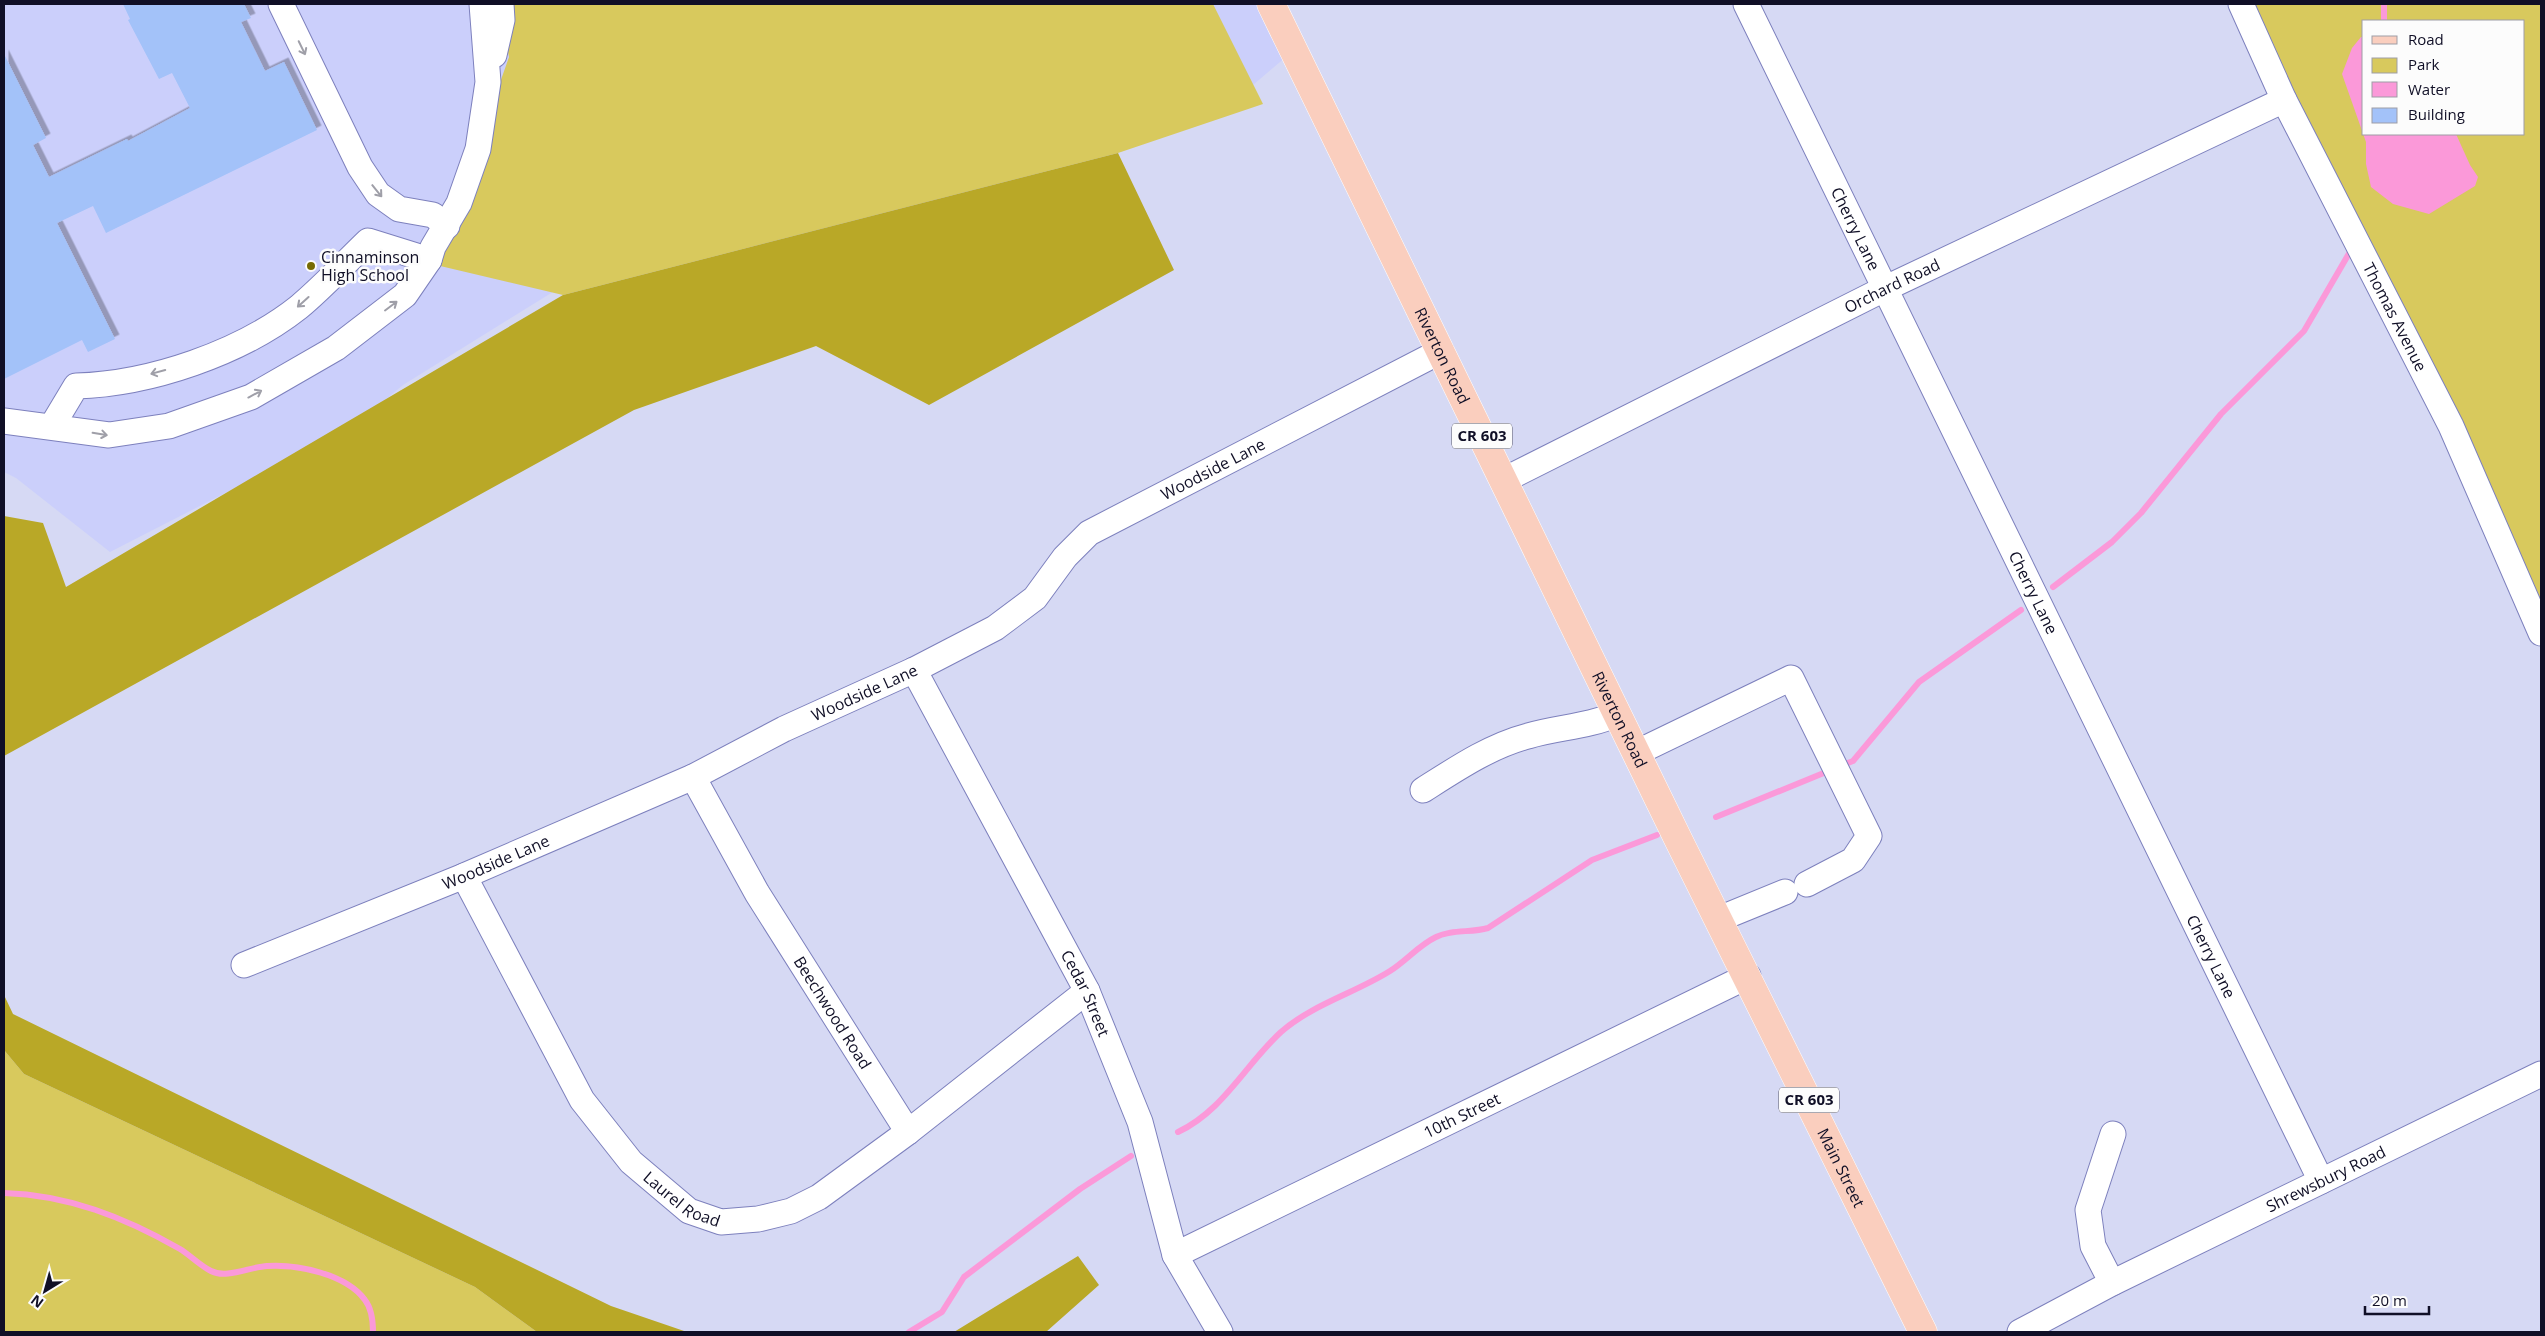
<svg xmlns="http://www.w3.org/2000/svg" width="2545" height="1336" font-family="'Open Sans',sans-serif">
<defs>
<filter id="shadow"><feDropShadow dx="4.5" dy="-4.5" stdDeviation="0" flood-color="#0004"/></filter>
</defs>
<rect width="100%" height="100%" fill="#d6d9f4"/>
<!-- built -->
<path fill="#cbcffb" d="M4,4H1271L1293,51L1246,91L870,240L795,250L697,241L569,282L403,385L350,429L110,552L16,478L4,472Z"/>
<!-- green -->
<path fill="#d8c95d" fill-rule="evenodd" d="M498,4H1213L1263,104L1118,153L563,295L436,265L509,57Z
M2241,4H2541V633ZM2364,21H2524V134H2364Z
M4,1050L24,1074L475,1287L537,1332H4Z"/>
<!-- forest -->
<path fill="#b9a827" d="M1118,153L1174,270L929,405L816,346L634,410L4,756V516L43,523L66,587L563,295Z
M4,995L13,1014L611,1306L687,1332H537L475,1287L24,1074L4,1050Z
M1078,1256L1099,1285L1046,1332H954Z"/>
<!-- water -->
<path fill="#fb99d9" d="M2361,37H2364V134H2456L2470,165L2478,177L2475,186L2429,214L2393,204L2371,187L2366,164V142L2342,74L2352,48Z"/>
<g fill="none" stroke-linecap="round" stroke-linejoin="round">
<!-- stream -->
<path stroke="#fb99d9" stroke-width="6" d="M2384,21V4
M2053,587L2112,542L2141,513L2221,414L2304,331L2351,250
M1840,766L1853,761L1919,682L2021,610
M1716,817L1831,770
M1178,1132C1223,1111 1245,1065 1281,1032C1313,1004 1355,993 1390,971C1406,961 1419,945 1436,937C1452,929 1471,933 1488,928L1592,860L1657,835
M4,1193C68,1195 124,1217 180,1249C190,1255 199,1265 211,1271C226,1279 250,1267 267,1266C297,1264 346,1274 365,1300C372,1309 373,1321 373,1332
M909,1332L942,1312L964,1277L1080,1189L1131,1156"/>
</g>
<!-- building -->
<path fill="#a3c2f9" filter="url(#shadow)" d="M123,4H244L251,18L241,22L265,71L284,62L317,130L106,233L93,206L57,223L115,339L88,352L82,340L4,379V54L46,138L33,145L49,177L127,139L128,141L190,108L172,73L159,79L128,20L130,19Z"/>
<g fill="none" stroke-linecap="round" stroke-linejoin="round">
<!-- minor casing -->
<g stroke="#7d80bd" stroke-width="27">
<g id="minor">
<path d="M281,4L360,167L378,194L399,209L433,215L447,226"/>
<path id="s1" d="M1746,4L2321,1181"/>
<path id="s2" d="M2241,4L2284,100L2451,426L2541,633"/>
<path d="M494,55L502,20L501,4"/>
<path d="M4,421L109,435L169,426L251,397L336,348L405,295L429,260L433,247L459,203L478,149L488,82L482,4"/>
<path d="M52,426L76,386C150,384 241,353 299,307C323,287 345,263 368,241L429,260"/>
<path id="s3" d="M1504,480L1884,289L2284,100"/>
<path id="s4" d="M914,670L1087,991L1140,1122L1175,1255L1220,1332"/>
<path d="M1636,753L1791,678L1869,836L1853,860L1807,884"/>
<path id="s5" d="M693,777L757,893L908,1132"/>
<path d="M1423,790C1456,769 1490,746 1528,736C1558,727 1588,727 1617,714"/>
<path id="s6" d="M464,876L582,1100L631,1162L689,1211L721,1222L758,1219L791,1211L819,1197L908,1132L1087,991"/>
<path d="M1719,919L1785,892"/>
<path id="s7" d="M244,965L464,876L693,777L784,729L914,670L995,628L1035,598L1065,557L1089,533L1441,351"/>
<path id="s8" d="M1175,1255L1748,976"/>
<path d="M2112,1283L2093,1246L2088,1210L2113,1134"/>
<path id="s9" d="M2020,1332L2112,1283L2541,1074"/>
</g>
</g>
<!-- major casing -->
<g stroke="#fff" stroke-width="29">
<g id="major">
<path id="s10" d="M1271,4L1679,841L1923,1332"/>
</g>
</g>
<!-- minor -->
<use href="#minor" stroke="#fff" stroke-width="25"/>
<!-- major -->
<use href="#major" stroke="#facebe" stroke-width="28"/>
</g>
<!-- one-way arrows -->
<defs><path id="oneway-shaft" d="M-6 0H5M1.5-3L5.5 0L1.5 3" fill="none" stroke-width="1.6" stroke-linecap="round" stroke-linejoin="round" transform="scale(1.25)"/></defs>
<g stroke="#9f9fa8">
<use href="#oneway-shaft" transform="translate(302 48) rotate(64)"/>
<use href="#oneway-shaft" transform="translate(377 191) rotate(51)"/>
<use href="#oneway-shaft" transform="translate(303 302) rotate(138)"/>
<use href="#oneway-shaft" transform="translate(391 306) rotate(-37)"/>
<use href="#oneway-shaft" transform="translate(158 372) rotate(165)"/>
<use href="#oneway-shaft" transform="translate(255 394) rotate(-28)"/>
<use href="#oneway-shaft" transform="translate(100 434) rotate(9)"/>
</g>
<!-- markers -->
<circle fill="#776b03" stroke="#fcfcfc" stroke-width="2" cx="311" cy="266" r="5"/>
<g text-anchor="middle" stroke-width="5" stroke-linejoin="round" paint-order="stroke">
<!-- shield labels -->
<g fill="#fcfcfc" stroke="#575666" stroke-width="1">
<rect x="1452" y="423.5" width="60" height="25" rx="4"/>
<rect x="1779" y="1087.5" width="60" height="25" rx="4"/>
</g>
<g font-size="15" font-weight="bold" fill="#100f26">
<text x="1482" y="441">CR 603</text>
<text x="1809" y="1105">CR 603</text>
</g>
<!-- street labels -->
<g font-size="16" fill="#100f26" stroke="#fcfcfc">
<text dy="6" stroke="none"><textPath href="#s1" startOffset="250">Cherry Lane</textPath></text>
<text dy="6" stroke="none"><textPath href="#s3" startOffset="434">Orchard Road</textPath></text>
<text dy="6" stroke="none"><textPath href="#s2" startOffset="349">Thomas Avenue</textPath></text>
<text dy="6" stroke="none"><textPath href="#s10" startOffset="391">Riverton Road</textPath></text>
<text dy="6" stroke="none"><textPath href="#s7" startOffset="1098">Woodside Lane</textPath></text>
<text dy="6" stroke="none"><textPath href="#s1" startOffset="655">Cherry Lane</textPath></text>
<text dy="6" stroke="none"><textPath href="#s7" startOffset="678">Woodside Lane</textPath></text>
<text dy="6" stroke="none"><textPath href="#s10" startOffset="796">Riverton Road</textPath></text>
<text dy="6" stroke="none"><textPath href="#s7" startOffset="272">Woodside Lane</textPath></text>
<text dy="6" stroke="none"><textPath href="#s1" startOffset="1060">Cherry Lane</textPath></text>
<text dy="6" stroke="none"><textPath href="#s4" startOffset="366">Cedar Street</textPath></text>
<text dy="6" stroke="none"><textPath href="#s5" startOffset="274">Beechwood Road</textPath></text>
<text dy="6" stroke="none"><textPath href="#s8" startOffset="319">10th Street</textPath></text>
<text dy="6" stroke="none"><textPath href="#s10" startOffset="1296">Main Street</textPath></text>
<text dy="6" stroke="none"><textPath href="#s9" startOffset="342">Shrewsbury Road</textPath></text>
<text dy="6" stroke="none"><textPath href="#s6" startOffset="396">Laurel Road</textPath></text>
</g>
<!-- poi labels -->
<g font-size="16" fill="#100f26" stroke="#fcfcfc" text-anchor="start">
<text x="321" y="263">Cinnaminson<tspan x="321" dy="18">High School</tspan></text>
</g>
</g>
<!-- border -->
<rect width="2545" height="1336" fill="none" stroke="#100f26" stroke-width="10"/>
<!-- legend -->
<rect x="2362" y="20" width="162" height="115" fill="#fcfcfc" stroke="#9e9da6"/>
<rect x="2372" y="36" width="25" height="8" fill="#facebe" stroke="#9e9da6"/>
<text x="2408" y="45" font-size="15" fill="#100f26">Road</text>
<rect x="2372" y="58" width="25" height="15" fill="#d8c95d" stroke="#9e9da6"/>
<text x="2408" y="70" font-size="15" fill="#100f26">Park</text>
<rect x="2372" y="82" width="25" height="15" fill="#fb99d9" stroke="#9e9da6"/>
<text x="2408" y="95" font-size="15" fill="#100f26">Water</text>
<rect x="2372" y="108" width="25" height="15" fill="#a3c2f9" stroke="#9e9da6"/>
<text x="2408" y="120" font-size="15" fill="#100f26">Building</text>
<!-- north arrow -->
<g transform="translate(45 1291) rotate(217)" stroke="#fcfcfc" stroke-width="4" paint-order="stroke">
<path d="M0-4L9 19L0 12L-9 19Z" fill="#100f26"/>
<text y="-8" font-size="14" font-weight="bold" text-anchor="middle" fill="#100f26">N</text>
</g>
<!-- scale -->
<path d="M2365 1306v8h64v-8" fill="none" stroke="#100f26" stroke-width="2.5"/>
<text x="2372" y="1306" font-size="15" fill="#100f26" stroke="#fcfcfc" stroke-width="4" paint-order="stroke">20 m</text>
</svg>
